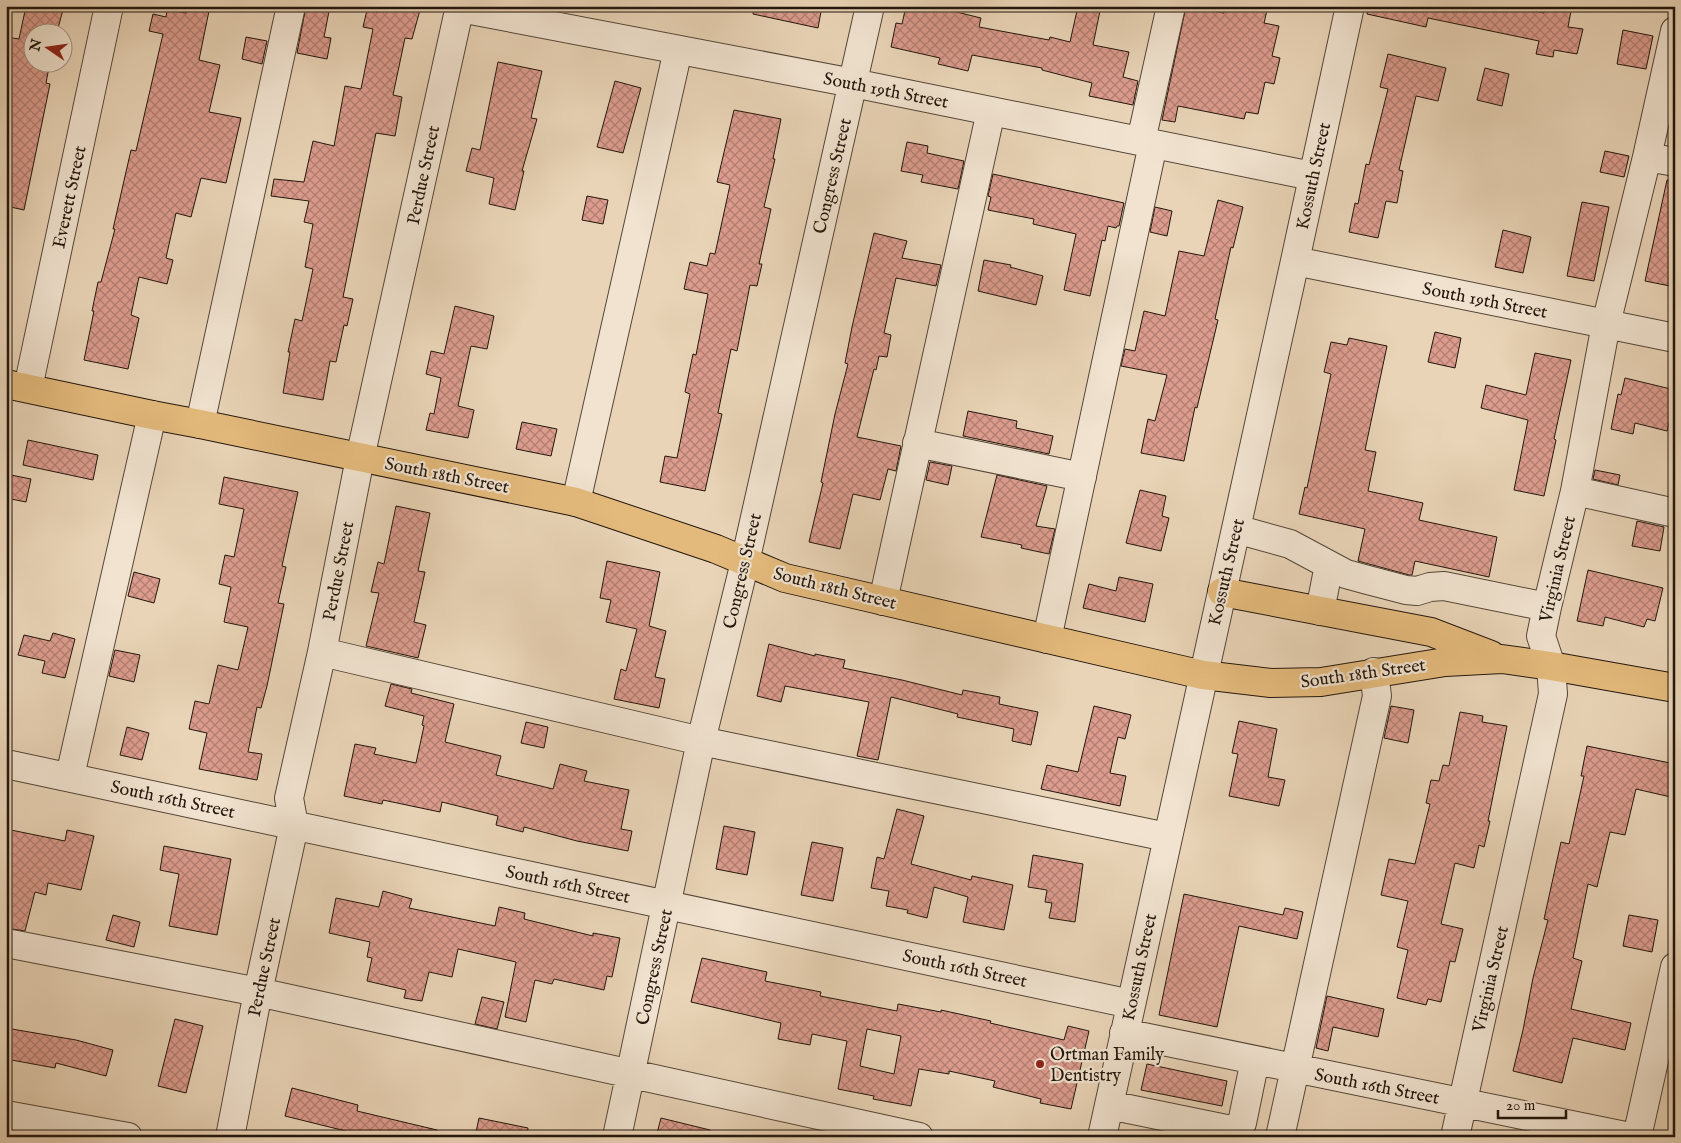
<svg xmlns="http://www.w3.org/2000/svg" width="1681" height="1143" font-family="'IM FELL English',serif">
<defs>
<pattern id="building-cross-hatch" width="8" height="8" patternUnits="userSpaceOnUse" patternTransform="scale(1.25)"><rect width="8" height="8" fill="#dc9c8e"/><path d="M0 0l8 8M0 8l8-8" fill="none" stroke="#b27e72"/></pattern>
</defs>
<rect width="100%" height="100%" fill="#e9d4b7"/>
<filter id="stains"><feTurbulence type="fractalNoise" baseFrequency=".004" numOctaves="4"/><feColorMatrix values="0 0 0 0 .2 0 0 0 0 .09 0 0 0 0 .02 0 0 0 .5 -.17"/></filter>
<radialGradient id="worn" r=".72"><stop offset=".6" stop-color="#630" stop-opacity="0"/><stop offset="1" stop-color="#630" stop-opacity=".3"/></radialGradient>
<!-- building -->
<path fill="url(#building-cross-hatch)" stroke="#23160c" fill-rule="evenodd" d="M26,6H64L57,32H32V62H50L46,83L50,84L24,210L6,206V37L19,39Z
M187,6H210L199,60L220,65L209,112L241,118L226,183L201,178L191,217L176,213L166,258L173,260L167,284L139,277L131,315L139,318L128,369L84,360L94,311H92L98,282H101L115,229H113L131,150L136,151L163,34L149,31L153,14L166,17L167,10L186,13Z
M306,6H330L324,37L331,38L327,59L297,53Z
M380,6H406L420,10L412,39L405,38L393,95L402,97L395,136L376,133L343,297L353,299L347,326L344,325L336,362L330,361L323,400L283,393L290,352H288L295,319L302,321L313,269L305,267L313,224L304,222L309,201L271,196L274,179L304,182L313,141L334,146L345,86L361,89L373,29L363,27L367,10L378,12Z
M754,6H822L818,28L753,14Z
M906,6H932L981,18L979,27L1049,40L1050,37L1070,42L1078,6H1101L1093,45L1129,52L1123,77L1138,81L1133,105L1089,96L1092,83L1042,70V68L972,55L968,71L938,64L940,58L891,47L896,23L902,24Z
M1186,6L1224,13L1226,6H1268L1264,23L1279,26L1272,56L1280,58L1274,84L1265,82L1258,114L1246,112L1244,119L1178,106L1175,122L1162,120Z
M1368,6H1510L1544,13L1546,6H1572L1568,27L1583,29L1577,54L1554,50L1553,57L1536,54L1539,41L1428,18L1426,27L1367,14Z
M1623,30L1653,36L1646,69L1617,64Z
M246,37L267,41L262,64L242,59Z
M1388,54L1446,68L1438,101L1416,96L1399,170L1403,171L1397,203L1386,201L1378,238L1349,232L1355,203L1358,204L1366,164L1369,165L1388,89L1380,87Z
M498,62L542,71L531,118L537,119L522,171H524L515,210L489,204L494,178L466,171L472,148L480,150Z
M1485,68L1509,74L1502,106L1477,100Z
M615,81L641,88L623,153L597,147Z
M734,110L781,119L773,159H775L764,207L771,209L759,264H762L757,286L750,285L737,351L731,349L718,413L722,414L705,491L660,482L665,456L677,458L690,394L685,392L693,354L696,355L708,294L684,289L690,262L707,266L710,253L715,254L730,185L717,182Z
M907,142L928,146L927,153L964,161L958,189L921,182L923,175L901,171Z
M1605,151L1629,156L1624,177L1600,172Z
M993,174L1124,203L1119,226H1117L1116,228L1108,226L1105,241L1102,240L1090,296L1064,290L1076,234L1033,224L1034,219L988,210L991,197L988,196Z
M1667,180L1675,181V287L1645,281Z
M587,196L608,200L603,224L582,220Z
M1218,200L1243,207L1233,248L1231,247L1215,319L1218,320L1197,408L1195,407L1184,461L1141,453L1148,419L1155,421L1167,375L1121,366L1125,349L1135,351L1144,311L1165,316L1179,251L1204,256Z
M1582,202L1609,207L1594,281L1567,276Z
M1155,207L1172,211L1167,236L1150,232Z
M1503,230L1531,237L1523,273L1495,267Z
M874,233L907,241L902,258L941,265L936,286L896,278L884,333L891,335L887,357L879,356L876,370L874,369L857,437L901,446L896,471L888,469L880,500L853,494L840,549L809,542L823,483L821,482L835,414L848,364L845,363L852,327Z
M984,260L1011,265L1010,267L1043,276L1036,305L978,291Z
M455,306L494,316L487,349L471,346L458,406L474,410L468,438L426,430L430,413L434,414L441,378L426,374L431,351L444,354Z
M1435,332L1461,338L1455,368L1428,362Z
M1349,338L1387,346L1365,450L1376,452L1368,491L1423,503L1419,520L1497,537L1489,577L1415,561L1412,575H1409L1358,561L1365,529L1299,514L1305,487L1307,488L1331,374L1324,372L1331,342L1347,345Z
M1535,353L1571,360L1554,439L1556,440L1544,496L1514,490L1528,420L1481,408L1486,385L1526,395Z
M1625,378L1675,390V401L1667,431L1635,423L1633,434L1611,429L1618,394L1621,395Z
M968,411L1017,421L1016,428L1053,436L1049,454L963,436Z
M522,422L557,429L551,456L516,449Z
M28,440L98,455L93,480L23,465Z
M930,462L952,466L948,485L926,480Z
M1595,470L1620,475L1618,485L1593,479Z
M6,474L31,479L26,502L6,498Z
M997,475L1047,486L1036,526L1055,529L1049,554L1021,548L1022,545L981,537Z
M224,477L298,492L282,566L286,567L278,603L284,604L267,686L261,708L257,707L248,752L262,754L257,780L199,769L207,733L189,729L195,701L209,704L218,665L238,670L248,627L224,622L231,587L219,584L225,555L234,557L244,509L219,504Z
M1140,490L1166,496L1162,516L1169,518L1161,551L1126,543Z
M396,506L430,513L418,571L425,572L414,622L426,625L418,658L366,646L379,593L371,592L378,562L384,564Z
M1637,521L1664,527L1660,551L1632,546Z
M607,561L660,572L649,626L666,631L655,677L665,679L659,708L614,699L621,669L626,671L637,629L606,622L611,600L600,598Z
M1588,570L1663,588L1655,621L1647,619L1644,627L1605,617L1603,626L1577,621Z
M134,572L160,579L154,603L128,596Z
M1119,577L1153,584L1145,622L1083,608L1089,584L1116,591Z
M53,633L75,639L65,678L42,673L45,661L18,655L24,635L50,641Z
M769,644L815,656V654L845,660L843,668L902,680L962,695L963,690L1000,697L999,704L1038,712L1031,745L1012,741L1014,729L957,717L958,714L891,697L878,760L857,756L869,702L785,686L781,702L757,696Z
M115,650L140,655L134,682L109,676Z
M391,684L412,689L411,693L454,704L445,742L501,756L496,775L553,789L560,764L587,771L584,781L629,790L621,829L632,831L628,851L577,841L524,827L523,832L496,825L498,816L442,802L440,812L383,800L382,804L344,796L355,744L376,748L374,754L416,763L424,726L422,725L424,716L385,706Z
M1094,706L1131,715L1125,739L1118,737L1110,773L1126,776L1120,806L1041,789L1047,765L1078,772Z
M1391,706L1414,710L1408,743L1384,738Z
M1460,712L1483,716L1482,722L1507,726L1488,821H1490L1484,847L1479,845L1474,868L1455,863L1441,924L1463,929L1455,962L1450,961L1441,1002L1428,999L1426,1005L1397,998L1408,950L1397,947L1408,901L1381,895L1389,859L1415,864L1430,804L1426,803L1431,780L1439,781L1443,765L1449,766Z
M1239,721L1277,729L1268,777L1285,780L1279,806L1229,796L1238,754L1232,753Z
M526,722L548,727L544,748L521,743Z
M127,727L149,733L142,760L120,755Z
M1587,746L1675,764V798L1636,789L1625,835L1610,832L1597,887L1588,884L1573,958L1582,961L1571,1009L1631,1023L1625,1050L1573,1038L1562,1083L1513,1071L1523,1030L1533,978L1548,920L1544,919L1561,842L1569,844L1584,776H1581Z
M897,809L924,816L911,864L971,880L972,876L1013,885L1004,930L963,922L968,897L934,887L927,918L907,913L908,910L886,906L889,891L871,888L877,857L884,859Z
M724,826L755,832L747,875L716,869Z
M6,829L65,841L67,830L94,836L81,890L48,883L46,895L35,892L25,931L6,928Z
M812,842L843,848L833,901L801,895Z
M164,846L231,859L217,935L169,926L179,874L160,870Z
M1033,855L1083,864L1075,922L1049,918L1052,903L1045,902L1047,890L1028,887Z
M383,891L412,899L409,908L495,926L499,907L525,913L524,919L593,936V933L620,938L612,977L607,976L604,990L554,979L552,984L535,980L526,1022L505,1017L516,962L458,949L452,977L429,972L422,1001L404,998L406,990L367,981L372,958L367,957L370,942L329,933L336,898L379,907Z
M1184,894L1283,915L1285,908L1303,912L1297,939L1239,926L1217,1027L1159,1015Z
M113,915L140,922L134,947L106,940Z
M1629,915L1658,920L1652,952L1623,946Z
M702,958L767,972L765,981L821,992L820,996L897,1011L898,1004L941,1012V1010L991,1021L990,1023L1064,1040L1068,1026L1089,1031L1071,1109L1040,1103L1041,1099L993,1087L995,1081L949,1071V1074L919,1069L911,1106L873,1099L874,1096L838,1089L847,1041L812,1034L810,1045L778,1039L781,1023L691,1002ZM867,1029L901,1036L894,1074L860,1066Z
M1327,996L1384,1009L1378,1037L1333,1027L1328,1051L1316,1048Z
M482,997L504,1002L497,1029L475,1024Z
M175,1019L203,1026L186,1093L158,1086Z
M6,1028L76,1040L113,1050L106,1076L56,1063L55,1068L6,1059Z
M1147,1064L1227,1081L1222,1106L1141,1090Z
M292,1088L358,1105L357,1111L437,1130L436,1137H370L285,1116Z
M479,1118L528,1128L527,1137H475Z
M661,1118L710,1130L709,1137H656Z"/>
<g fill="none" stroke-linecap="round" stroke-linejoin="round">
<!-- minor casing -->
<g stroke="#544637" stroke-width="30">
<path id="minor" d="M460,8L853,83L1312,176
M1141,141L1171,6
M1647,157L1675,162
M1295,261L1675,338
M28,388L109,6
M200,424L291,6
M917,443L1082,477
M1575,491L1675,513
M576,502L678,50
M1236,529L1290,544L1346,574L1364,579L1406,590L1417,591L1430,587L1444,586L1547,607
M883,601L991,111
M1320,611L1329,565
M1047,639L1153,144
M322,652L701,741L1167,837
M6,764L1131,1004
M70,776L152,415
M6,943L258,992L919,1137
M1124,1033L1630,1137
M1109,1105L1231,1130L1242,1123L1255,1060
M6,1115L128,1137
M230,1137L258,992L294,826L289,798L322,652L360,458L460,6
M617,1137L701,741L745,562L870,6
M1102,1137L1295,261L1350,6
M1280,1137L1377,696L1374,672
M1455,1137L1553,694L1551,666L1541,636L1547,607L1575,491L1606,324L1647,157L1675,31
M1637,1137L1675,967"/>
</g>
<!-- major casing -->
<g stroke="#23160c" stroke-width="30">
<path id="major" d="M6,384L152,415L200,424L576,502L716,549L785,578L1203,675L1271,683L1321,682L1445,662L1502,659L1551,666L1675,688
M1222,592L1431,632L1491,655"/>
</g>
<!-- minor -->
<use href="#minor" stroke="#f1e3d0" stroke-width="28"/>
<!-- major -->
<use href="#major" stroke="#e4ba7c" stroke-width="28"/>
</g>
<!-- markers -->
<circle fill="#8f2418" stroke="#f1e3d0" stroke-width="2" cx="1040" cy="1064" r="5"/>
<g text-anchor="middle" stroke-width="4.5" stroke-linejoin="round" paint-order="stroke">
<!-- street labels -->
<g font-size="18" fill="#23160c" stroke="#f1e3d0">
<text transform="translate(886 90) rotate(11)" y="6">South 19th Street</text>
<text transform="translate(423 175) rotate(-78)" y="6">Perdue Street</text>
<text transform="translate(832 176) rotate(-77)" y="6">Congress Street</text>
<text transform="translate(1313 176) rotate(-78)" y="6">Kossuth Street</text>
<text transform="translate(69 197) rotate(-78)" y="6">Everett Street</text>
<text transform="translate(1485 300) rotate(11)" y="6">South 19th Street</text>
<text transform="translate(447 475) rotate(11)" y="6">South 18th Street</text>
<text transform="translate(1557 569) rotate(-77)" y="6">Virginia Street</text>
<text transform="translate(338 571) rotate(-79)" y="6">Perdue Street</text>
<text transform="translate(742 571) rotate(-77)" y="6">Congress Street</text>
<text transform="translate(1226 572) rotate(-77)" y="6">Kossuth Street</text>
<text transform="translate(835 588) rotate(14)" y="6">South 18th Street</text>
<text transform="translate(1363 673) rotate(-8)" y="6">South 18th Street</text>
<text transform="translate(173 799) rotate(12)" y="6">South 16th Street</text>
<text transform="translate(568 884) rotate(12)" y="6">South 16th Street</text>
<text transform="translate(264 967) rotate(-78)" y="6">Perdue Street</text>
<text transform="translate(654 967) rotate(-78)" y="6">Congress Street</text>
<text transform="translate(1139 967) rotate(-78)" y="6">Kossuth Street</text>
<text transform="translate(965 968) rotate(12)" y="6">South 16th Street</text>
<text transform="translate(1490 979) rotate(-77)" y="6">Virginia Street</text>
<text transform="translate(1377 1086) rotate(11)" y="6">South 16th Street</text>
</g>
<!-- poi labels -->
<g font-size="18" fill="#23160c" stroke="#f1e3d0" text-anchor="start">
<text x="1050" y="1060">Ortman Family<tspan x="1050" dy="21">Dentistry</tspan></text>
</g>
</g>
<!-- margin -->
<rect width="1681" height="1143" fill="none" stroke="#e9d4b7" stroke-width="25"/>
<rect x="8" y="8" width="1666" height="1128" fill="none" stroke="#23160c" stroke-width="2.5"/>
<rect x="12" y="12" width="1656" height="1118" fill="none" stroke="#23160c"/>
<!-- north arrow -->
<g transform="translate(48 48) rotate(283)"><circle r="24" fill="#f1e3d0" stroke="#9f9182"/>
<path d="M0-4L9 19L0 12L-9 19Z" fill="#8f2418"/>
<text y="-8" font-size="14" font-weight="bold" text-anchor="middle" fill="#23160c">N</text>
</g>
<!-- scale -->
<path d="M1498 1110v8h68v-8" fill="none" stroke="#23160c" stroke-width="2.5"/>
<text x="1506" y="1110" font-size="15" fill="#23160c" stroke="#f1e3d0" stroke-width="4" paint-order="stroke">20 m</text>
<rect width="100%" height="100%" filter="url(#stains)"/>
<rect width="100%" height="100%" fill="url(#worn)"/>
</svg>
